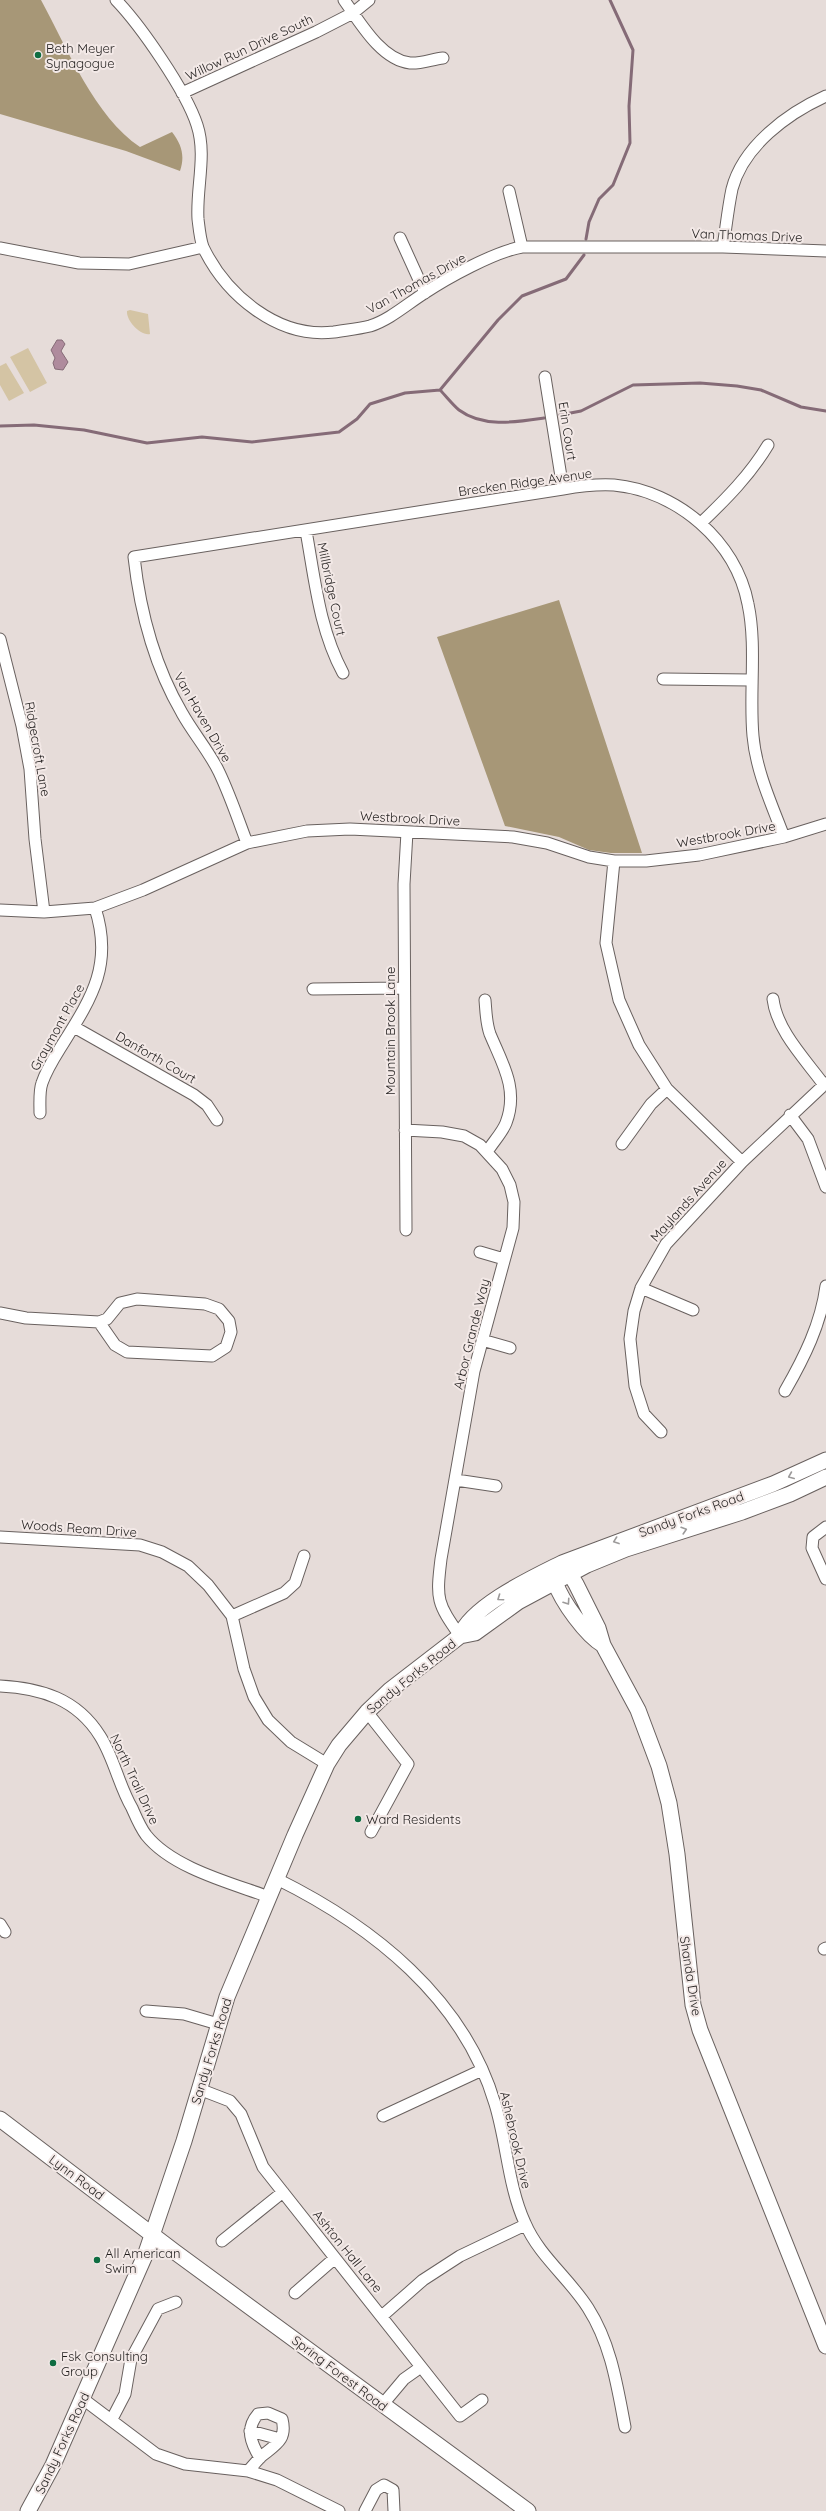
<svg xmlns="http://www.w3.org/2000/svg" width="826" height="2511" font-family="Quicksand,sans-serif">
<rect width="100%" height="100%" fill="#e6dcd9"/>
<!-- green -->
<path fill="#d4c4a4" d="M130,310L148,314L150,334C140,336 126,320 127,311Z
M28,348L47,383L30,392L10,357Z
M6,363L24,393L9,401L0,385V366Z"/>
<!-- forest -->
<path fill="#a79777" d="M0,0H41C67,48 95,117 140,147L172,132C182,145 185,156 180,171L126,151L0,114Z
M559,600L642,853H611L589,850L559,837L505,826L437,637Z"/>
<!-- water -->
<path fill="#af8b9d" stroke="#856b77" d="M57,340H62L65,344L61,351L68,362L63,370L55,369L53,363L55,358L51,350Z"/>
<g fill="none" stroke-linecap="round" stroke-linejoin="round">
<!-- stream -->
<path stroke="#856b77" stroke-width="3" d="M586,239L589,222L599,199L613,185L630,143L629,106L633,50L610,0
M440,390C446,396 452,404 459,410C483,428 517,422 544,418
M560,415L581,411L633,385L700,383L737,386L761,390L801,407L826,411
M0,426L34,425L84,430L147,443L202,437L252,442L339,432L357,419L370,404L405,393L440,390L498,320L522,296L566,279L584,255"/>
<!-- street casing -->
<g stroke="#69615f" stroke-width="13">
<path id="street" d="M116,0C141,26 186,91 197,125C207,155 196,188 198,219C199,227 200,239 203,247C226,295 278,339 334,332C346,330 358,329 370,326C389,320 406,305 423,294C447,278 494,252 522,247H723L826,251
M344,0C359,21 381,60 410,63C420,64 433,59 443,58
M182,93L316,32L353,13L369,0
M509,191L522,247
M400,238L425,293
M723,247C726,228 728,208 732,189C743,146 788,113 826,96
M0,248L79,263L129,264L203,247
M545,377L563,489
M701,523C726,499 750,475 768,445
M306,531C315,580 319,628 343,673
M0,639L22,726L30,769L35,839L44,912
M663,679L750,680
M247,843C238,819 230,795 219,772C209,751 193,733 182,713C154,665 140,611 134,557L563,489C580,486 597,484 614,485C677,491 736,541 748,604C757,646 749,693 753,736C756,771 772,805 784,837
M614,861L606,943L619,1000L639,1045L667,1089L742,1162
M0,910L44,912L95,908L143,890L247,843L307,831L350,829L513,837L547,843L589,857L614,861H646L699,855L784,837L826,824
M313,989L404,988
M773,999C777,1031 805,1059 824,1085
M485,1000C486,1011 486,1023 490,1034C502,1063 519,1089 506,1123C502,1133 493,1142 487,1152
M74,1027L194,1095L207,1105L217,1120
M40,1113C40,1104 39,1091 42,1083C47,1068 56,1055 64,1042C93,996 113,963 95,908
M790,1115L808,1139L826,1187
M405,1130L442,1132L464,1136L480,1145L502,1169L510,1185L514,1202L513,1228L474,1371L441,1559C436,1600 437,1603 460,1636
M622,1144L651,1104L667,1089
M406,1230L404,884L407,832
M480,1252L504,1259
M641,1288L693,1310
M0,1313L26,1318L99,1322L107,1319L120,1303L137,1299L205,1304L219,1309L229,1321L231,1332L226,1347L212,1356L127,1352L115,1345L99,1322
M482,1340L510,1348
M785,1391C804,1358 821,1324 826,1286
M661,1432L644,1414L635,1386L630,1339L634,1311L641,1288L666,1244L742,1162L826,1083
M456,1480L496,1486
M826,1527L813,1537L812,1548L826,1579
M0,1537L140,1545L162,1552L188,1566L208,1585L232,1616L244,1669L254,1697L268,1720L291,1742L327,1764
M232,1616L284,1593L295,1583L304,1556
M0,1686C41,1688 77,1699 100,1736C114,1758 119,1786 132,1808C136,1817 140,1827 146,1835C172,1868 231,1883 269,1897
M367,1712L408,1764L371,1832
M277,1879C372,1926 464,1998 495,2104C507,2143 508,2186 525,2223C539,2256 569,2278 588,2308C611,2344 617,2385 625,2427
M0,1924L5,1932
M824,1949L826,1948
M146,2011L184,2014L218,2024
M199,2089L230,2101L241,2114L263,2167L460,2416L482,2400
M383,2116L482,2070
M222,2241L283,2192
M295,2293L335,2258
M382,2316L423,2280L460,2256L525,2225
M83,2399L156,2454L185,2464L248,2471L277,2480L339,2511
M383,2404L404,2379L421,2367
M112,2419L125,2394L131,2359L158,2309L176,2302
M250,2431L280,2439
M248,2471C253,2466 258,2459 263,2455C277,2444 287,2439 282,2419L268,2413L258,2414C245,2429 251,2443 260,2458
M365,2511L376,2490L384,2485L393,2490L394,2511"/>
</g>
<!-- secondary casing -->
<g stroke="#69615f" stroke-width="17">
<path id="secondary" d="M460,1636C471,1606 534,1577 562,1563L773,1484L826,1460
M603,1645C586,1635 562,1602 555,1582C554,1578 555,1571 555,1567L570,1574L576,1584L598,1628L603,1645L638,1710L659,1766L669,1803L677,1854L693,2005L700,2030L826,2346
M0,2119L175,2252L528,2511
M28,2511L53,2465L146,2253L184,2141L227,1997L295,1835L327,1764L339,1745L367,1712L390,1690L460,1636L475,1633L518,1602L587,1565L626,1549L742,1512L790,1494L826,1477"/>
</g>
<!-- street -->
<use href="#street" stroke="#fff" stroke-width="11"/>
<!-- secondary -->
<use href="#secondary" stroke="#fff" stroke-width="15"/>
</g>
<!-- one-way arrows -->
<defs><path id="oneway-chevron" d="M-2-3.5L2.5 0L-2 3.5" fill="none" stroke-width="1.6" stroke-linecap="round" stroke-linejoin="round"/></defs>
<g stroke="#9c9a9a">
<use href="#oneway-chevron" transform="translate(791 1476) rotate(157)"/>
<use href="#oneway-chevron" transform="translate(684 1530) rotate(-17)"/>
<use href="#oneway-chevron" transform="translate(616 1541) rotate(160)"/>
<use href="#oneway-chevron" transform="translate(500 1598) rotate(145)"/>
<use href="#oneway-chevron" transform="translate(567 1602) rotate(56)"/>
</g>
<!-- markers -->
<g fill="#0f6d42" stroke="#f3e9e7" stroke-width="1.5">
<circle cx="38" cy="55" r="4"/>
<circle cx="358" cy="1819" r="4"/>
<circle cx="97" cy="2260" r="4"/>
<circle cx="53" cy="2363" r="4"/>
</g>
<g text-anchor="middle" stroke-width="4" stroke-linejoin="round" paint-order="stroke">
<!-- street labels -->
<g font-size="13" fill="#221f1e" stroke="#f3e9e7">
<text transform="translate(249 47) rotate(-25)" y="5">Willow Run Drive South</text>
<text transform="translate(747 235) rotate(2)" y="5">Van Thomas Drive</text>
<text transform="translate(416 283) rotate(-29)" y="5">Van Thomas Drive</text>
<text transform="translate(568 431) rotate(81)" y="5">Erin Court</text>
<text transform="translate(525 482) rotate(-8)" y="5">Brecken Ridge Avenue</text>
<text transform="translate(332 589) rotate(78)" y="5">Millbridge Court</text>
<text transform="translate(203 717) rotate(60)" y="5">Van Haven Drive</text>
<text transform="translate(38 749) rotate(80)" y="5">Ridgecroft Lane</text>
<text transform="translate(410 818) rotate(3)" y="5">Westbrook Drive</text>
<text transform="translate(726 834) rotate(-10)" y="5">Westbrook Drive</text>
<text transform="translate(57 1027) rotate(-61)" y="5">Graymont Place</text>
<text transform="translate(390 1031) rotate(-90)" y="5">Mountain Brook Lane</text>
<text transform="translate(156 1057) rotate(30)" y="5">Danforth Court</text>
<text transform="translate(688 1200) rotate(-48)" y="5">Maylands Avenue</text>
<text transform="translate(471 1334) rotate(-76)" y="5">Arbor Grande Way</text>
<text transform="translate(691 1514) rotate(-20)" y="5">Sandy Forks Road</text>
<text transform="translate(79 1528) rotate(4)" y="5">Woods Ream Drive</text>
<text transform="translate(411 1676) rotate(-39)" y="5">Sandy Forks Road</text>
<text transform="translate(135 1779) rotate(65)" y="5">North Trail Drive</text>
<text transform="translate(691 1976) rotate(81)" y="5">Shanda Drive</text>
<text transform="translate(211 2051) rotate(-73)" y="5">Sandy Forks Road</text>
<text transform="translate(516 2140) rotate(77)" y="5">Ashebrook Drive</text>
<text transform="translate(77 2177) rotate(37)" y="5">Lynn Road</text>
<text transform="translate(348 2251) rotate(51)" y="5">Ashton Hall Lane</text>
<text transform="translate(340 2373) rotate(37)" y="5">Spring Forest Road</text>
<text transform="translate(62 2443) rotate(-65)" y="5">Sandy Forks Road</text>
</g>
<!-- poi labels -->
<g font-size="13" fill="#221f1e" stroke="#f3e9e7" text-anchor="start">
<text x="46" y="53">Beth Meyer<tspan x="46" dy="15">Synagogue</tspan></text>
<text x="366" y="1824">Ward Residents</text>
<text x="105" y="2258">All American<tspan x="105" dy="15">Swim</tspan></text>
<text x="61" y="2361">Fsk Consulting<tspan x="61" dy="15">Group</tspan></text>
</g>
</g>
</svg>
